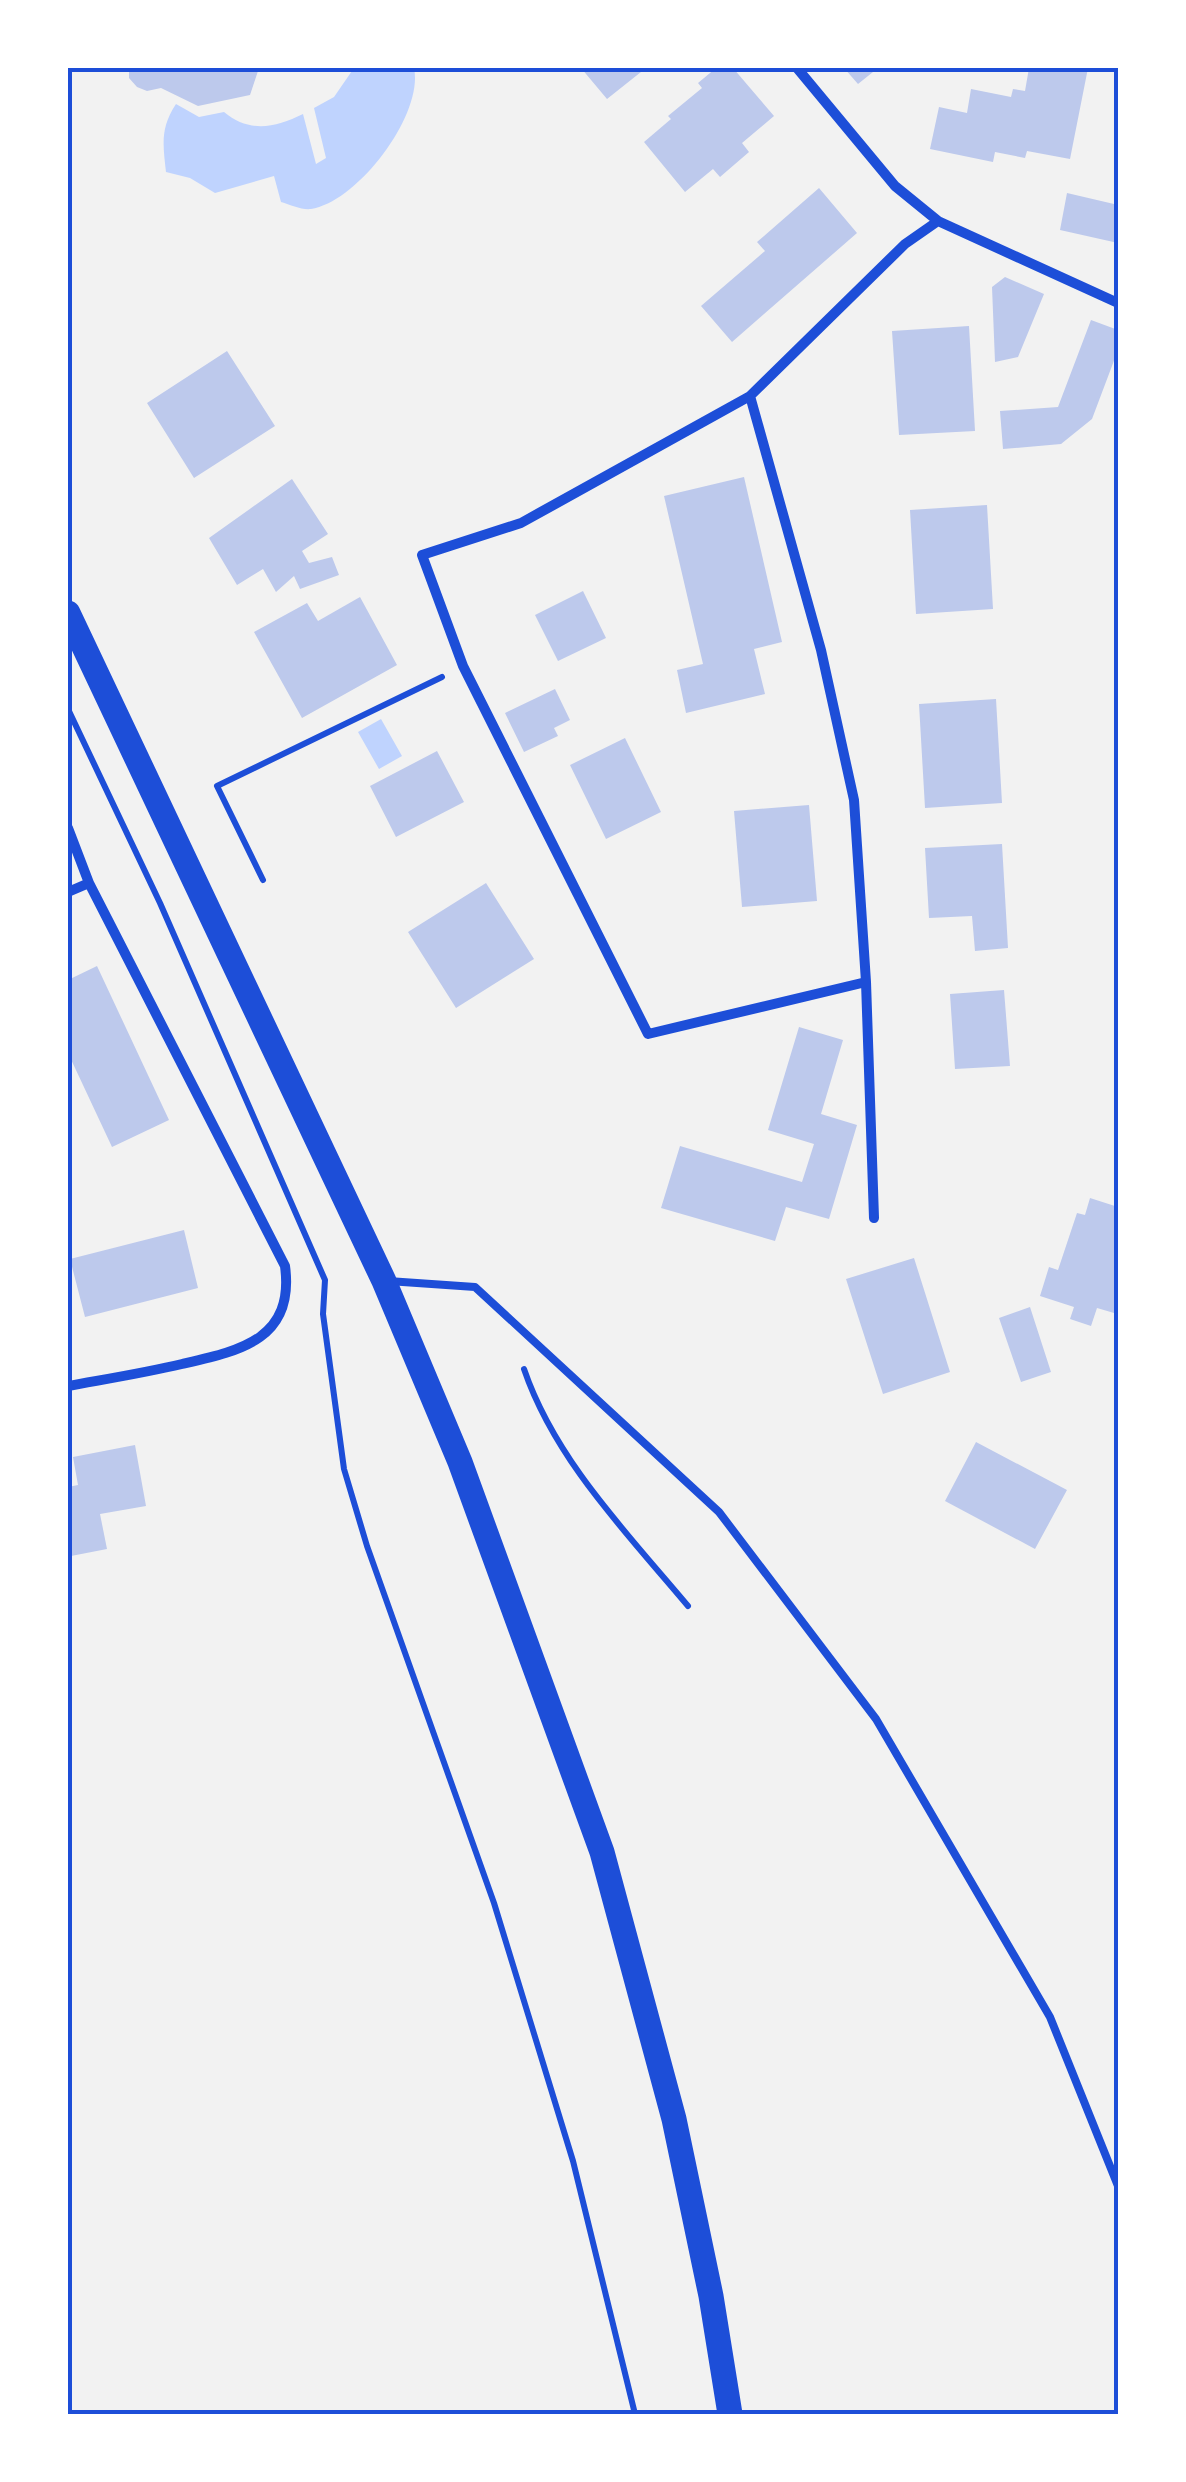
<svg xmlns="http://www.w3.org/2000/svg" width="1186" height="2482" font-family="'IBM Plex Serif',serif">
<rect width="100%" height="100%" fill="#f2f2f2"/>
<!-- water -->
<path fill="#bfd3fe" d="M354,68H414C424,114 358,202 311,209C301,210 291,205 281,202L274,176L215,193L190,178L166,172C163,145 160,128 176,104L199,117L224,112C249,133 275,128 303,114L316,164L326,158L314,108L334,97Z
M381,719L402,756L379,769L358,732Z"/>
<!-- building -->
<path fill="#bdc9ec" d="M129,68H259L250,95L198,106L161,88L147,91L137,87L129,78Z
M581,68H646L607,99Z
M716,68H733L774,116L742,143L749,152L720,177L713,169L685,192L644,142L671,119L668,116L702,88L698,83Z
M844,68H878L858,84Z
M1029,68H1088L1070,159L1027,151L1025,158L995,152L993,162L930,149L939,107L967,113L971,89L1011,97L1013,89L1025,91Z
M819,188L857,233L732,342L701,306L765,251L757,242Z
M1117,189L1118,243L1060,230L1067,193L1114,204Z
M1005,277L1044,294L1018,357L995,362L992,287Z
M1091,320L1118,330V350L1092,419L1061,444L1003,449L1000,411L1058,407Z
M969,326L975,431L899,435L892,331Z
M227,351L275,426L194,478L147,403Z
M744,477L782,642L754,649L765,694L686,713L677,670L703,664L664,496Z
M292,479L328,534L302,551L309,563L332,557L339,575L300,589L294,576L276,592L263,569L237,585L209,538Z
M987,505L993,609L916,614L910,510Z
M583,591L606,638L558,661L535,615Z
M360,597L397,665L302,718L254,632L307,603L318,621Z
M555,689L570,720L554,728L558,736L524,752L505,713Z
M996,699L1002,803L925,808L919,704Z
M625,738L661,812L606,839L570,765Z
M437,751L464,802L396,837L370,786Z
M809,805L817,901L742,907L734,811Z
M1002,844L1008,948L975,951L972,916L929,918L925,848Z
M486,883L534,959L456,1008L408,932Z
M97,966L169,1120L112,1147L68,1053V980Z
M1004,990L1010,1066L955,1069L950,994Z
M799,1027L843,1040L821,1114L857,1125L829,1219L786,1207L775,1241L661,1208L680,1146L802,1182L814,1144L768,1130Z
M1090,1198L1118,1207V1299L1114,1313L1097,1308L1091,1326L1070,1319L1074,1307L1040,1296L1049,1267L1058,1270L1077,1213L1085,1215Z
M184,1230L198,1288L85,1317L70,1259Z
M914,1258L950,1372L883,1394L846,1279Z
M1030,1307L1051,1372L1021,1382L999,1318Z
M976,1442L1067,1490L1035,1549L945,1501Z
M135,1445L146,1506L100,1514L107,1549L71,1556L68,1487L78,1485L73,1457Z"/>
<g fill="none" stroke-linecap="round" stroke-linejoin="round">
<!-- path -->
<path stroke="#1d4ed8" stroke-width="6" d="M68,709L160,903L325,1280L323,1314L344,1469L367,1546L494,1903L573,2161L635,2414
M263,880L217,786L442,677
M524,1369C555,1460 627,1533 688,1606"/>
<!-- service -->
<path stroke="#1d4ed8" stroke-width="8" d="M388,1281L475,1287L719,1512L876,1719L1050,2017L1118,2186"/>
<!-- minor -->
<path stroke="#1d4ed8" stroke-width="10" d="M797,68L895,186L938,221L1118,303
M750,396L821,650L854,800L866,982L648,1034L463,666L422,555L521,523L750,396L905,244L938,221
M68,828L89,883L285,1266C295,1340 239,1351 182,1364C144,1373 106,1379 68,1386
M68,892L89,883
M866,982L874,1218"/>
<!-- primary -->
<path stroke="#1d4ed8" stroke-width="25" d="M68,613L384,1281L460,1462L602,1852L674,2119L711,2296L730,2414"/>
</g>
<!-- border -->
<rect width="1186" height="2482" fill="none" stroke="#ffffff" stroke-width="140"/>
<rect x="70" y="70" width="1046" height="2342" fill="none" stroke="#1d4ed8" stroke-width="4"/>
</svg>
